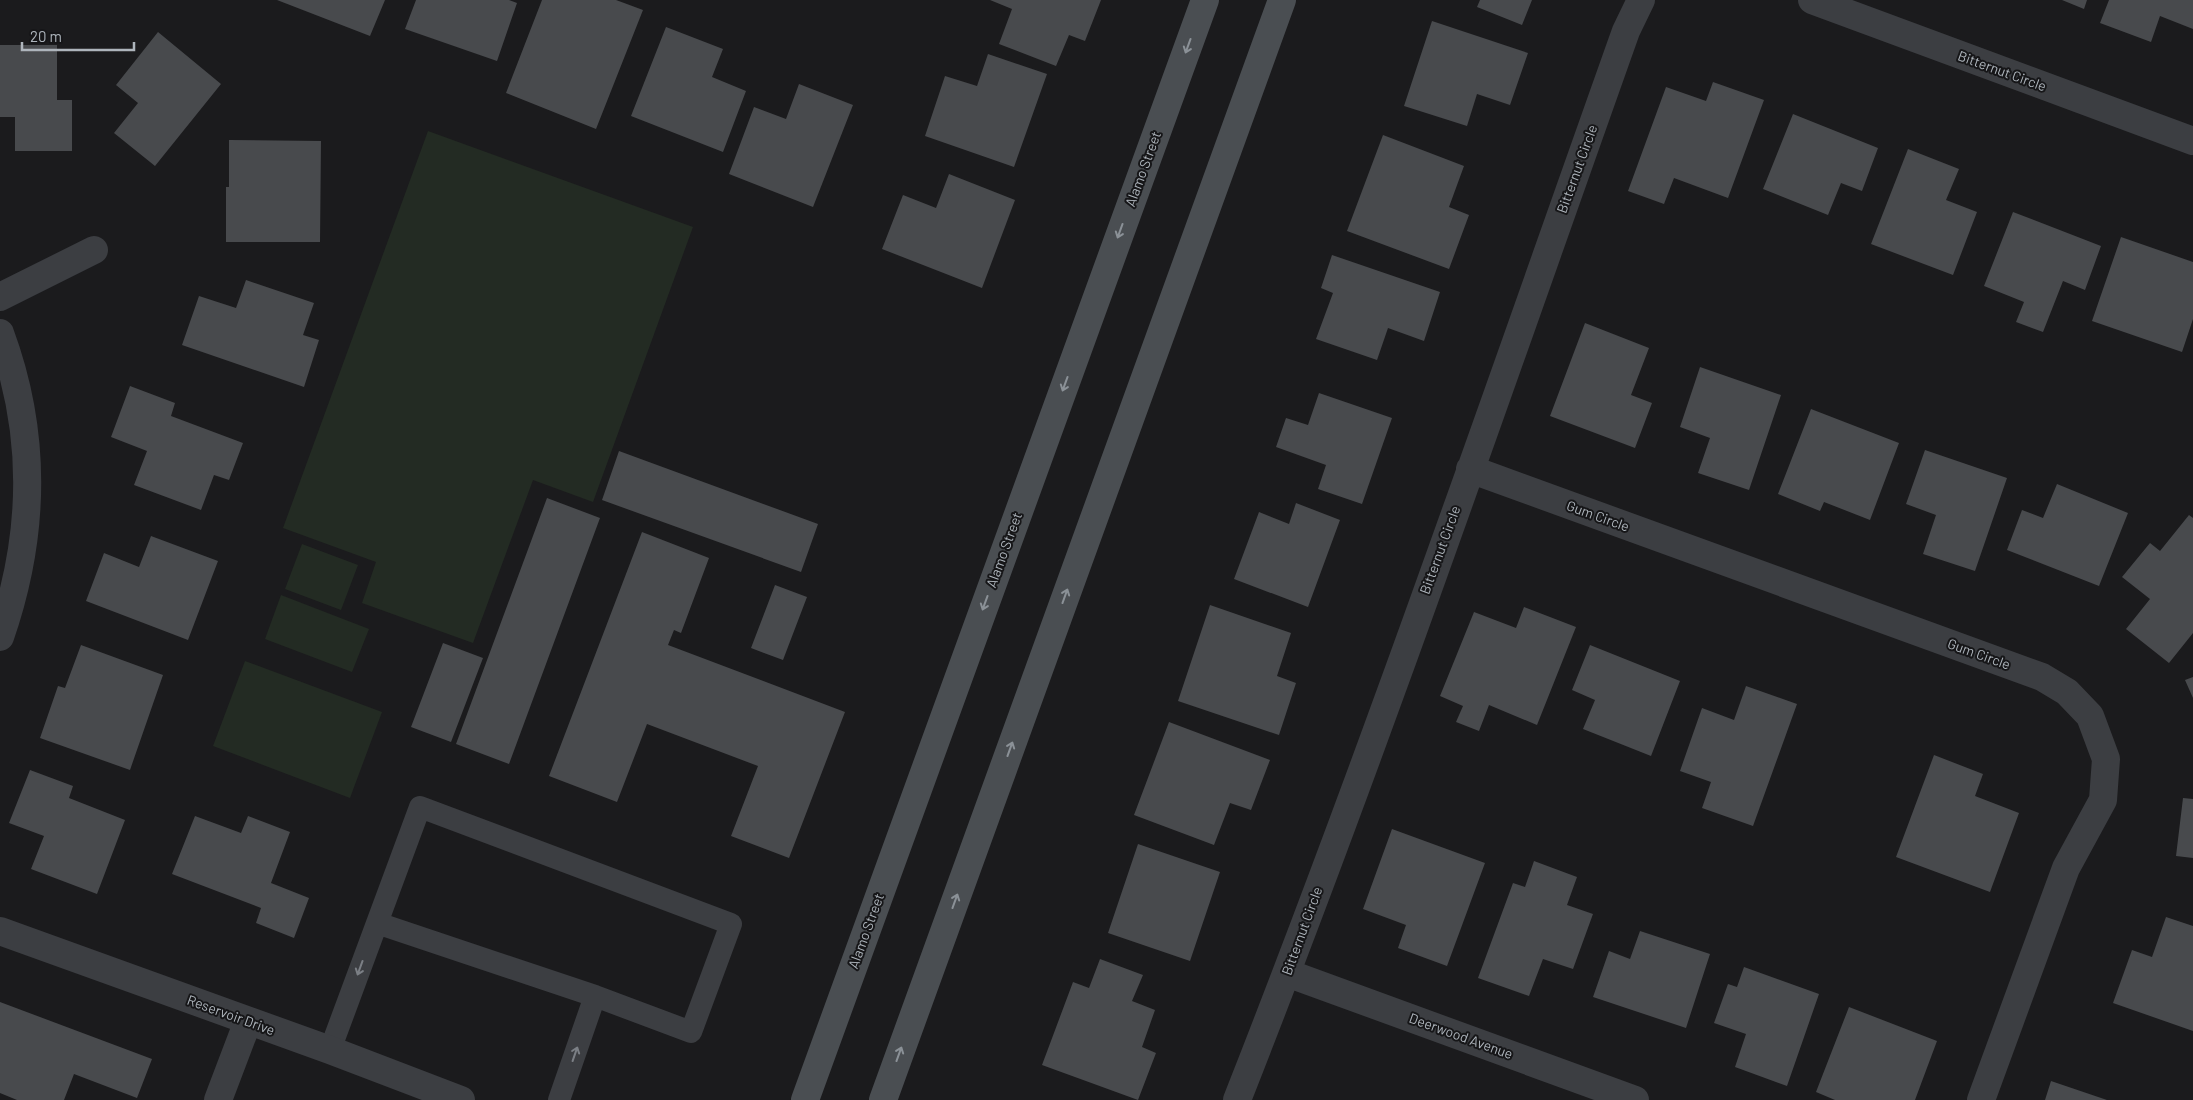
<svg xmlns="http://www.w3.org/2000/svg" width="2193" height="1100" font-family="Barlow,sans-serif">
<rect width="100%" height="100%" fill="#1b1b1d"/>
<!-- green -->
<path fill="#232b23" d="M428,131L693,227L593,502L533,480L473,643L362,603L376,562L283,528Z
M302,544L358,565L341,610L285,589Z
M281,595L369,629L352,672L265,639Z
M245,661L382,712L350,798L213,746Z"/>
<!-- building -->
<path fill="#484a4d" d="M277,0H385L370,36Z
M416,0H509L517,3L497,61L405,29Z
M542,0H616L643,10L596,129L506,93Z
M990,0H1101L1085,41L1069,35L1056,66L999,44L1012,9Z
M1480,0H1532L1522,25L1477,7Z
M2062,0H2087L2084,9Z
M2109,0H2193V29L2160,16L2151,42L2100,23Z
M1432,21L1528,53L1510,105L1477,94L1467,126L1404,106Z
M666,27L723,49L712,77L746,91L723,152L631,116Z
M158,32L221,84L155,166L114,133L138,103L116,85Z
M0,45H57V100H72V151H15V117H0Z
M988,54L1047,74L1014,167L925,136L945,76L977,86Z
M1713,82L1764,100L1728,198L1674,178L1664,204L1628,191L1666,87L1706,101Z
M799,84L853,105L813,207L729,174L754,107L786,119Z
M1793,114L1878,148L1862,191L1841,183L1828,215L1763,189Z
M1383,135L1464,166L1449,207L1469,215L1449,269L1347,231Z
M229,140L321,141L320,242H226V187H229Z
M1908,149L1959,169L1946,200L1977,212L1953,275L1871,244Z
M949,174L1015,200L982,288L882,249L903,195L936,208Z
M2013,212L2101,246L2085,290L2063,281L2043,332L2016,322L2024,302L1984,286Z
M2121,237L2193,262V319L2182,352L2092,321Z
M1332,255L1440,292L1424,341L1388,328L1377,360L1316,339L1333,293L1321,288Z
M246,280L314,303L303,335L319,340L304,387L182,345L199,296L236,308Z
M1585,323L1649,348L1631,395L1652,403L1635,448L1550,416Z
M1700,367L1781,395L1749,490L1698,473L1710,438L1680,427Z
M130,386L175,403L171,416L243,443L229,480L214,475L201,510L134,485L147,451L111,437Z
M1319,393L1392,418L1362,504L1318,489L1326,465L1276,447L1286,418L1308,425Z
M1811,409L1899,443L1870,520L1824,502L1820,511L1778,494Z
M1925,450L2007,478L1975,571L1923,554L1936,515L1906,504Z
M619,451L818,524L801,572L602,500Z
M2057,484L2128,513L2099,586L2007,550L2022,510L2043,518Z
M547,498L600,518L509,764L456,744Z
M1296,503L1340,520L1308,607L1234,579L1259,512L1289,524Z
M2189,515L2193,518V633L2169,663L2126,629L2150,599L2122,577L2150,543L2160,551Z
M642,532L709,558L681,633L674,630L668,645L845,712L789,858L731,836L758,766L647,724L617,802L549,776Z
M151,536L218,561L188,640L86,601L104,553L139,567Z
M775,585L807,597L783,660L751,648Z
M1210,605L1291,633L1277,676L1296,683L1279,735L1178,701Z
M1524,607L1576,627L1537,725L1489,705L1479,731L1456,722L1463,706L1440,696L1474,612L1516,628Z
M443,643L483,658L451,742L411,727Z
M81,645L163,675L130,770L40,738L58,686L65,688Z
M1590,645L1680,681L1651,756L1583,729L1595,700L1572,690Z
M2193,677V698L2185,680Z
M1746,686L1797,704L1753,826L1702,808L1711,782L1680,771L1702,708L1734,720Z
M1169,722L1270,760L1251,810L1230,803L1214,845L1134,815Z
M1934,755L1983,774L1975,796L2019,813L1990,892L1896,857Z
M30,770L73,786L69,798L125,820L97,894L31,869L44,836L9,823Z
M2183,798L2193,799V858L2176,856Z
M195,816L241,833L248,816L290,832L271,883L309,898L294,938L256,923L261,908L172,874Z
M1392,829L1485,863L1447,966L1398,948L1406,925L1363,909Z
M1138,844L1220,872L1190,961L1108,933Z
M1534,861L1577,877L1567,905L1593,914L1573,969L1543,959L1529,996L1478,978L1513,883L1525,887Z
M2166,917L2193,926V1031L2113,1003L2132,950L2152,957Z
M1640,931L1710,954L1686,1028L1593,997L1609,951L1630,959Z
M1100,959L1143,975L1132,1001L1155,1010L1142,1047L1156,1053L1138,1100L1042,1065L1073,982L1089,988Z
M1744,967L1819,994L1787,1086L1735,1067L1746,1034L1714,1023L1728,984L1737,987Z
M0,1002L152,1059L137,1098L74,1074L64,1100H17L0,1093Z
M1849,1007L1937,1041L1915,1100H1835L1816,1092Z
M2051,1081L2107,1100H2045Z"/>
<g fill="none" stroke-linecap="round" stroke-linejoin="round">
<!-- lane -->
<path stroke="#3c3e42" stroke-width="22" d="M330,1050L420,807L731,924L691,1032L595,996L377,923
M559,1100L595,996"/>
<!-- street -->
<path stroke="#3c3e42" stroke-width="28" d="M1812,0L2193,141
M0,297L94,250
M0,333C37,433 35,536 0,637
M1470,469L2042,677L2067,692L2090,716L2106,759L2103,800L2066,868L1981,1100
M0,931L330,1050L461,1100
M1287,973L1635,1100
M218,1100L248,1021
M1237,1100C1376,747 1499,388 1626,31L1641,0"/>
<!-- secondary -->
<path stroke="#4a4e52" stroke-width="28" d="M805,1100L1205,0
M883,1100L1282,0"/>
</g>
<!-- one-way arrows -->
<defs><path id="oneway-shaft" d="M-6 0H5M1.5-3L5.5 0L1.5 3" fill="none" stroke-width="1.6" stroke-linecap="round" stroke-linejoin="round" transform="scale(1.25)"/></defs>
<g stroke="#8b9197">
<use href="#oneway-shaft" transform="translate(1188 46) rotate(110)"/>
<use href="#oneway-shaft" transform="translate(1120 231) rotate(110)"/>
<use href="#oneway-shaft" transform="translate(1065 384) rotate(110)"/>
<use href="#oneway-shaft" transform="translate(1065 596) rotate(-70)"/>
<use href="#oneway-shaft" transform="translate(985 603) rotate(110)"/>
<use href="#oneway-shaft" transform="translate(1010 749) rotate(-70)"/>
<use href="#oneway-shaft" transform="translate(955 901) rotate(-70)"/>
<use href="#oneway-shaft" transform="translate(899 1054) rotate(-70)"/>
</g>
<g stroke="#7b7f85">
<use href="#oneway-shaft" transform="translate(360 968) rotate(110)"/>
<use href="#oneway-shaft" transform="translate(575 1054) rotate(-71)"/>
</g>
<g text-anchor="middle" stroke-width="4" stroke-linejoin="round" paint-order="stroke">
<!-- street labels -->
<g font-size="14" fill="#aeb5bc" stroke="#161618">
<text transform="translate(2002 71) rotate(20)" y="5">Bitternut Circle</text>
<text transform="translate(1143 169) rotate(-70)" y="5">Alamo Street</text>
<text transform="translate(1577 169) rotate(-70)" y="5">Bitternut Circle</text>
<text transform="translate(1598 516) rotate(20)" y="5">Gum Circle</text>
<text transform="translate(1004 550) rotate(-70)" y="5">Alamo Street</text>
<text transform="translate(1440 550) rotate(-70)" y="5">Bitternut Circle</text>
<text transform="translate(1979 654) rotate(20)" y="5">Gum Circle</text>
<text transform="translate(866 931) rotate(-70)" y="5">Alamo Street</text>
<text transform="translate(1302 931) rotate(-70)" y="5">Bitternut Circle</text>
<text transform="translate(231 1015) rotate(20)" y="5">Reservoir Drive</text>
<text transform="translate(1461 1036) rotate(20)" y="5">Deerwood Avenue</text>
</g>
</g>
<!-- scale -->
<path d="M22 42v8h112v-8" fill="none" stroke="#aeb5bc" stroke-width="2.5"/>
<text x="30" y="42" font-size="15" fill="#aeb5bc" stroke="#161618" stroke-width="4" paint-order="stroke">20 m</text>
</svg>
